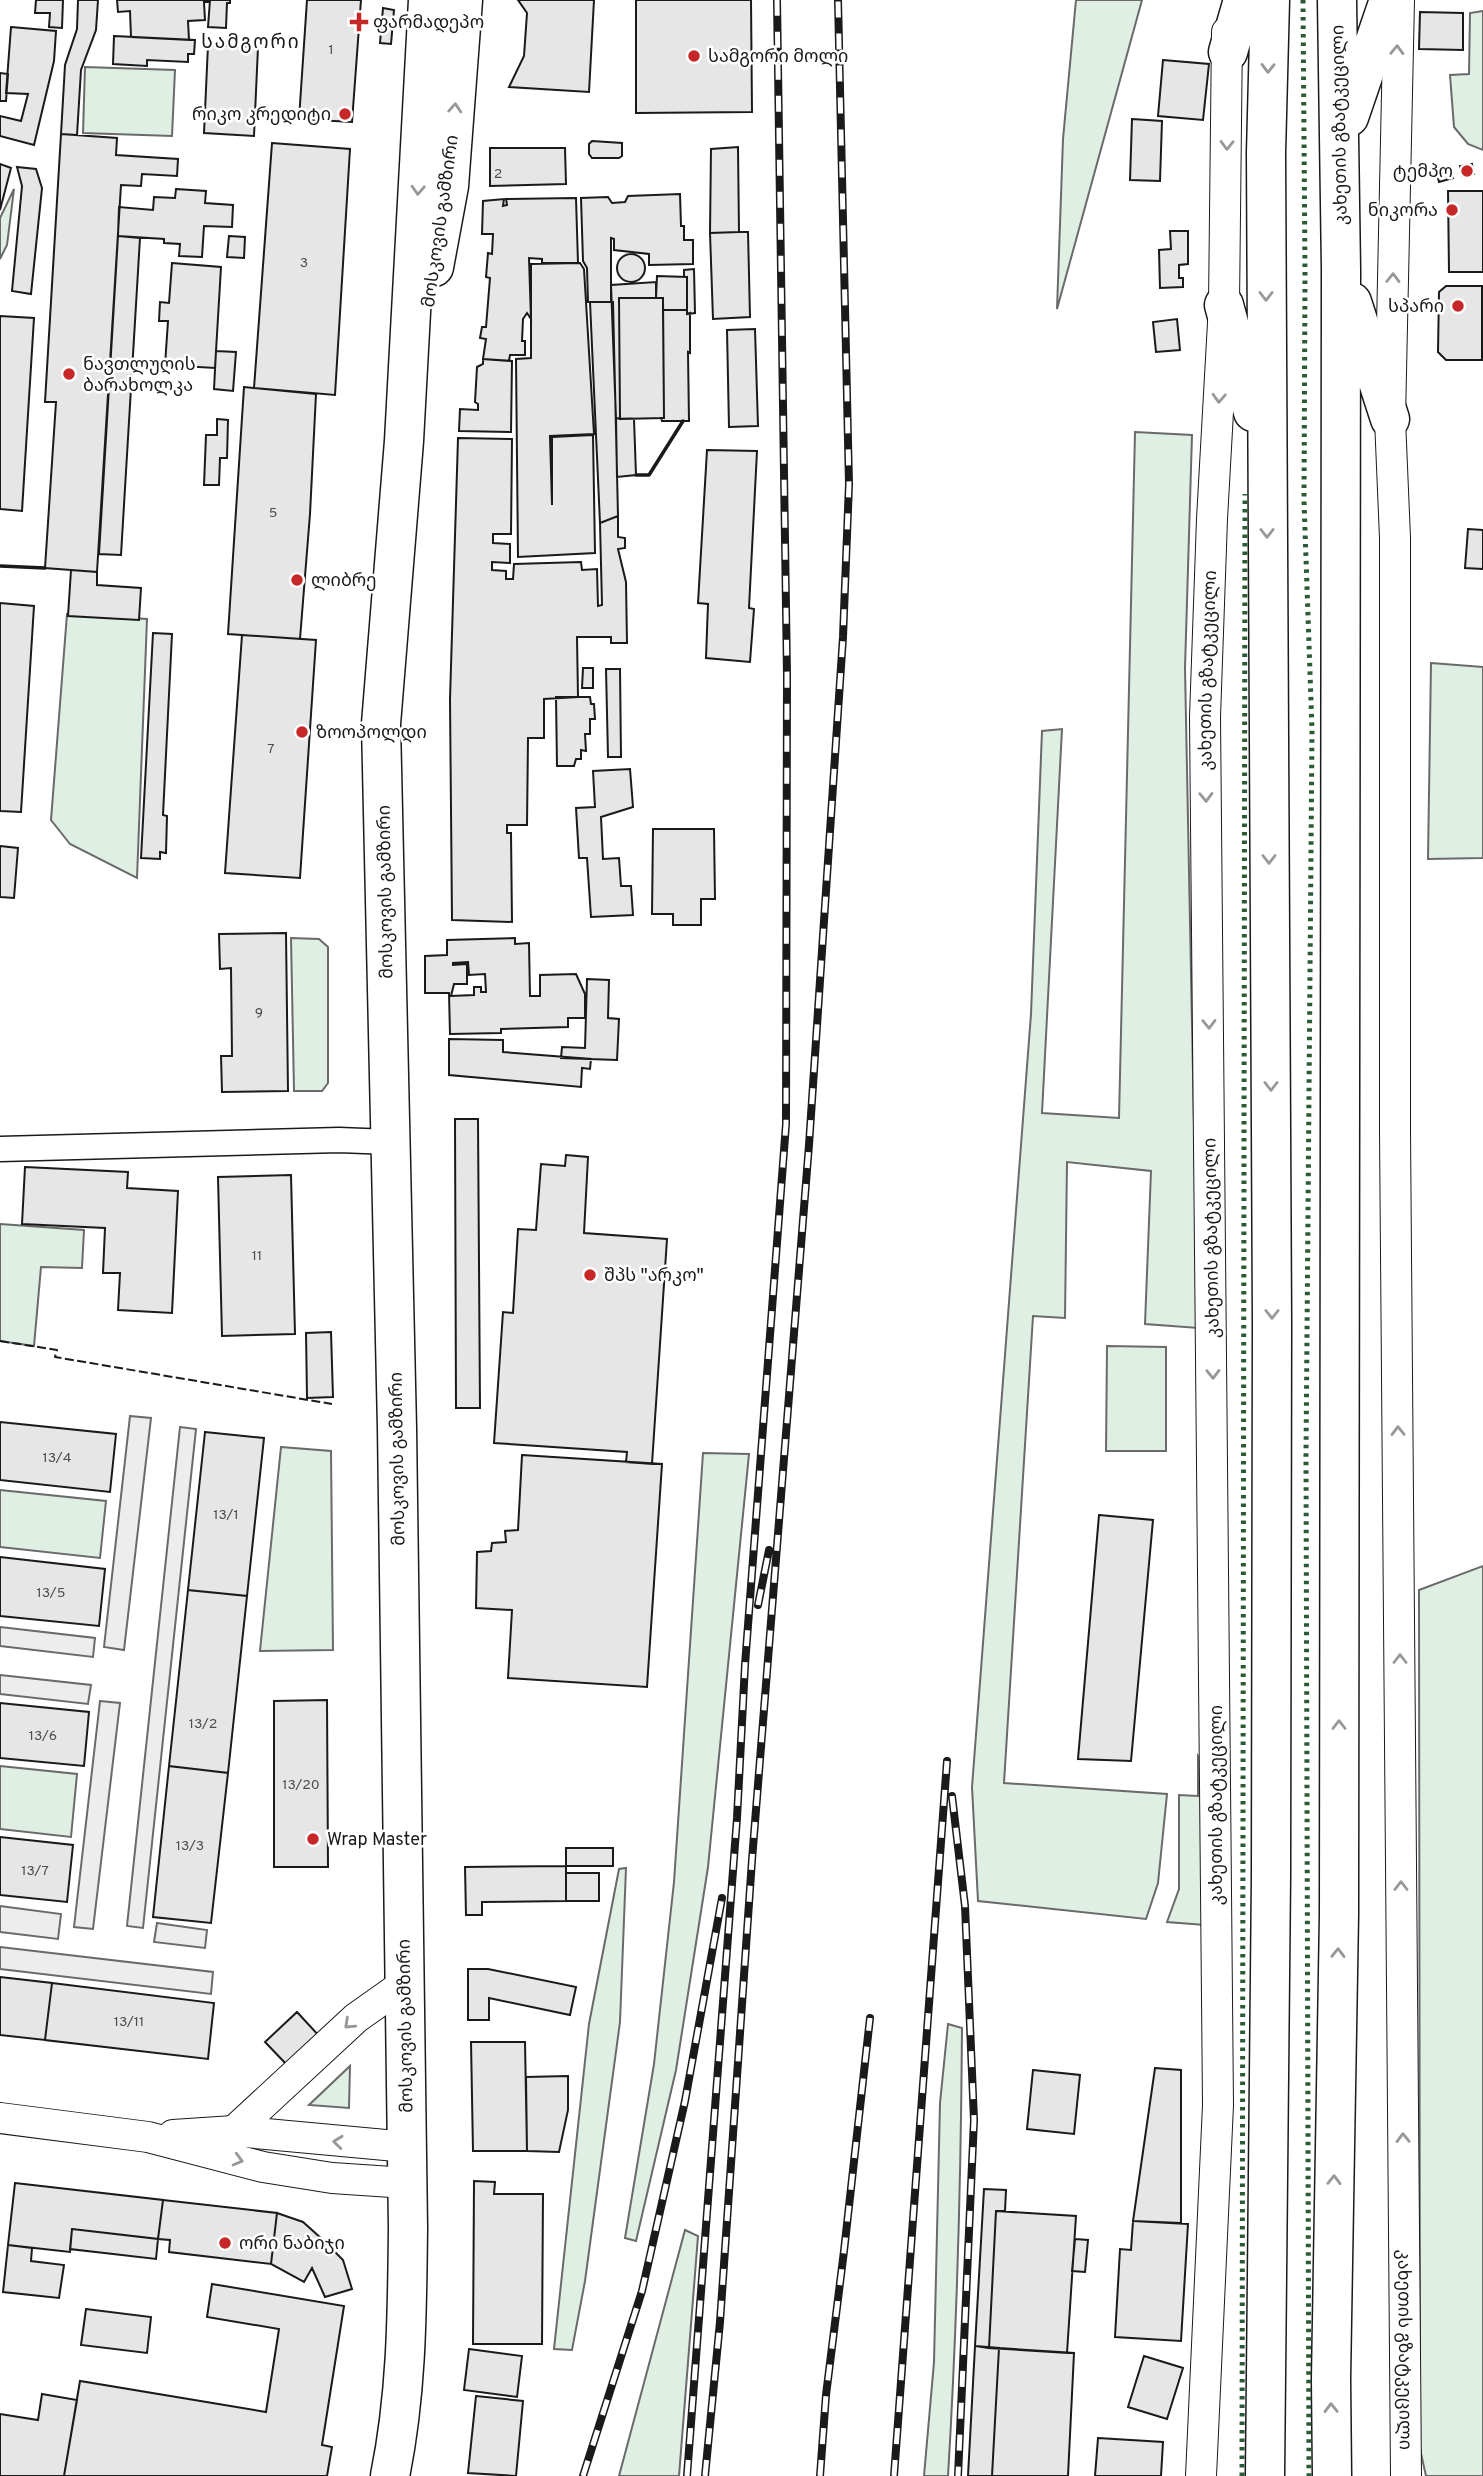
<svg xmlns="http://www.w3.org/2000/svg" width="1483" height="2476" font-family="Overpass,'Noto Sans Georgian',sans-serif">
<rect width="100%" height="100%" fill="#fff"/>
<!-- green -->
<path fill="#e0efe3" stroke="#6a6a6a" stroke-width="2" d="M1076,0H1142L1057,309L1063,139Z
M1483,11V150L1468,144L1454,127L1450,75L1469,74L1470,13Z
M85,67L175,70L172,136L83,133Z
M14,189L7,245L0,259V218Z
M1135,432L1192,435L1185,668L1198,1328L1145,1324L1151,1171L1067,1162L1065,1318L1033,1316L1004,1783L1167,1794L1158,1883L1146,1919L978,1901L972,1787L1031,1014L1042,731L1062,729L1042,1113L1119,1118Z
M67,614L147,619L137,878L70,844L51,820Z
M1431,663L1483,667V858L1428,859Z
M291,938L319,939L328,947V1083L322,1091H294Z
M0,1224L84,1230L82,1268L41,1267L34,1346L0,1341Z
M1107,1346L1166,1347V1451H1106Z
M281,1447L331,1451L333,1650L260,1651Z
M703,1453L749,1454L708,1867L676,2070L636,2241L625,2238L654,2064L674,1882Z
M0,1490L106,1501L100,1558L0,1547Z
M1483,1566V2476H1426L1420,2449L1419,1590Z
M1198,1756L1205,1766V1925L1167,1922L1179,1889V1795L1198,1796Z
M0,1766L77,1774L71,1837L0,1829Z
M626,1868L620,2022L585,2281L572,2350L554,2349L589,2024L619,1869Z
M948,2024L962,2028C961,2177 957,2327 948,2476H924L934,2362L940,2103Z
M350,2066L349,2108L309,2105Z
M685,2230L698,2236L679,2476H619Z"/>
<!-- parking -->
<path fill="#ededed" stroke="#6a6a6a" stroke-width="2" d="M130,1416L151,1418L124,1650L104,1647Z
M180,1427L196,1429L143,1928L127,1926Z
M0,1627L95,1638L93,1657L0,1646Z
M0,1675L91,1685L88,1704L0,1694Z
M100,1701L120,1703L93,1929L74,1927Z
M0,1906L61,1914L58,1939L0,1932Z
M157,1923L207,1930L205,1948L154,1942Z
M0,1947L213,1972L211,1994L0,1969Z"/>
<!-- building -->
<path fill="#e6e6e6" stroke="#1a1a1a" stroke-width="2" fill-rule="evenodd" d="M36,0H63L62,28L49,27L50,13H35Z
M78,0H98L96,30L81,70L77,135L61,134L65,65L77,29Z
M117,0H209V2H204L205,20L188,21L189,40L131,37L130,11L118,12Z
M210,0H230V3H227L226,28L208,27Z
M307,0H361L352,122L299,119Z
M518,0H594L589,92L509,87L524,56L527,13Z
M636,0H751L752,112L636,113Z
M383,8L394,10L391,44L380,43Z
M1420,12L1463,13V50L1419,49Z
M11,27L56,31L54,61L34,145L0,136V116L21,121L28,94L6,93Z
M114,36L195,40L194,54H188V62L147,60V66L113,64Z
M208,45L258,47L254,136L204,133Z
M1163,60L1209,64L1203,120L1158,116Z
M0,73L8,74L6,101H0Z
M1132,119L1162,121L1160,181L1130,180Z
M61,134L117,138L116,155L178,159L177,176L142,174L141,186L121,185L97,572L45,568L56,402H45Z
M592,141L622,143V156L619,158H592L589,154V144Z
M272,143L350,149L335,395L254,388Z
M738,147L739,232L710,233L711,149Z
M490,148H565L566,184L490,186Z
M0,164L11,168L0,210Z
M1472,164L1474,174L1462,176L1460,166Z
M1450,166L1453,178L1439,182L1436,170Z
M17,167L36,169L42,188L31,294L12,291L22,186Z
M176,189L206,191L205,203L233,205L232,227L204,226L202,257L179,256L180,244L164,243V239L118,236L119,207L153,210L154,197L175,198Z
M1448,191H1483V272H1449Z
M680,194L681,226H684V240H693V264L649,265V254L614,250V239L611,238V302H588L587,268L583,261L581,198L608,197L612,203L625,202L628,196Z
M576,198L578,263H542V259L529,258L531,319L527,313L523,319L522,341H525V355H510L509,361L483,359L486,339L480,338L482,327H486L490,278L486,277L488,253L492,254L493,234H482L483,201L504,199L503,206L507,205L506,199Z
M1170,231H1188V264L1179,265V278H1183V287L1160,288L1159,250L1171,249Z
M739,232H748L750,317L713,319L710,233Z
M118,236L140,238L121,555L99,554Z
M229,236L245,237L244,258L227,257Z
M617 268a14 14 0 1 1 28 0a14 14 0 1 1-28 0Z
M172,263L221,267L215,368L165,365L168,321H159L160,302L169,303Z
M580,263L584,269L594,434L550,436L552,505V437L593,435L595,553L518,557L516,359L531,358V264Z
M694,269L695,313L687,314V277H684V270Z
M657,276L687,277V310H663V298H656Z
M656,282V298H619L620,419L616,418L611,285Z
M1446,286H1482V360H1446L1438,352L1439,292Z
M619,298H663L664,418L620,419Z
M590,302H613L618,516L600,523Z
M663,310H687V314L690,313V353L688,352L689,421H662L661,418H664Z
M0,316L34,318L22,511L0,509Z
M1177,319L1180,350L1156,352L1153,322Z
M755,329L758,426L729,427L727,330Z
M216,351L236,352L233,391L214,389Z
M483,359L512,361L511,432L459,431L460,409L478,410V404L475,402L477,367L483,364Z
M244,387L316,394L310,514L300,639L228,634Z
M616,418L634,419L636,475L617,477Z
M217,419L228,420L227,458H220L219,485H204L206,435H217Z
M458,438L512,439L511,534H493V543L510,544V563L492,562V570L506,571V579H513L514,564L581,562L582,570L597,569L598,606L602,605L600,523L618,516V537L625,538V548L618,549L626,582L627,643H611V637H577L578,697L544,699V738H528L527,825H507V833H511L512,922L452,920L450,699Z
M707,450L757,451L749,608L754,609L750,662L706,658L708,604L698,603Z
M1468,529L1483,530V569L1465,568Z
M71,570L97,572V585L141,588L139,620L68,616Z
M0,603L34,606L21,812L0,811Z
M153,633L172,634L163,815L167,816L166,853L160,852V859L141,858Z
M242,635L316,640L300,878L225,873Z
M583,668H593V688H582Z
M606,669H620L621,757H608Z
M556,697H590L591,704H594L595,719H590V734H585L586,751L581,750V759H576L574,766H557Z
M630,769L633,807L601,817L603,859L619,858L621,886H631L633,915L591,917L587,858H579L576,808L595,807L593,771Z
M653,829H714L715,899H701V925H673V914H652Z
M0,846L18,848L14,898L0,897Z
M286,933L288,1091L222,1092L221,1056H232L231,968L220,969L219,934Z
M515,938V944L529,943L530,996H540V975L576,974L585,994V1018H568V1027L501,1029V1033L450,1034L449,993H425V956L447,955V940ZM468,962L469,975L485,974L486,992H481V987H474V995L451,996L454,984H467V964L453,965V963Z
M587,979L609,980L608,1018L619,1019L617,1060L561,1058L562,1047L585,1048Z
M449,1039L503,1040V1052L591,1059L590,1069L582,1068L581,1087L449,1075Z
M455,1119H478L480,1408H456Z
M566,1155L588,1157L584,1233L667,1239L652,1464L626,1462L627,1452L494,1443L503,1312L513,1313L518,1229L536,1230L541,1164L565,1166Z
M25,1167L128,1172L127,1188L178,1191L172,1313L118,1310L120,1273H103L105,1228L22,1224Z
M291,1175L295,1334L222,1336L218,1177Z
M331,1332L333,1397L307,1398L306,1333Z
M0,1422L116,1434L110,1492L0,1480Z
M205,1432L264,1438L247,1596L188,1590Z
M522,1455L662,1464L647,1687L508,1678L512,1610L476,1608L477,1552L491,1551L492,1543L506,1542L505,1531L518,1530Z
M1099,1515L1153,1520L1131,1761L1078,1759Z
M0,1557L105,1569L99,1626L0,1616Z
M188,1590L247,1596L228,1773L169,1766Z
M327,1700L328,1867H274V1701Z
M0,1703L89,1712L84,1766L0,1758Z
M169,1766L228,1773L211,1923L153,1917Z
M0,1837L73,1845L67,1902L0,1895Z
M566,1848H613V1866H566Z
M566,1866V1901L482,1902V1915H466L465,1867Z
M566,1873H599V1901H566Z
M468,1969H488L576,1987L570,2015L489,1998V2020H468Z
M0,1977L52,1983L45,2040L0,2035Z
M52,1983L214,2003L208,2059L45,2040Z
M297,2012L321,2038L289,2067L265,2042Z
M471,2042H525L527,2151H473Z
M1155,2068L1181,2070V2223L1133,2221Z
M1033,2070L1080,2075L1074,2134L1027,2129Z
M568,2076V2110L559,2152L527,2151L526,2077Z
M474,2181L495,2182L494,2194H543L542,2344H473Z
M15,2183L163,2200L158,2239L72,2229L70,2252L8,2245Z
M984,2189L1006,2190L1005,2211H996L989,2348L975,2346Z
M163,2200L277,2213L271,2264L169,2252L170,2240L158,2239Z
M996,2211L1076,2216L1067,2353L989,2348Z
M277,2213L303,2222L322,2239L343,2260L352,2289L325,2297L312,2268L304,2282L271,2264Z
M1133,2221L1188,2224L1181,2341L1115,2337L1120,2249L1131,2250Z
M72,2229L158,2239L156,2259L70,2249Z
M1075,2239L1088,2240L1085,2272L1072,2271Z
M8,2245L32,2248L31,2261L64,2265L59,2298L3,2292Z
M212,2284L344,2306L322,2445L332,2447L327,2476H64L80,2381L266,2412L279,2329L207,2317Z
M86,2309L151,2317L147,2353L81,2345Z
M975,2346L999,2348L992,2476H968Z
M999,2348L1074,2353L1068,2476H992Z
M469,2349L522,2356L517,2397L464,2390Z
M1144,2356L1183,2368L1167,2419L1128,2407Z
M42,2394L77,2400L64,2476H0V2414L38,2420Z
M476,2396L523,2401L516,2476L468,2473Z
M1098,2438L1163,2442L1161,2476H1095Z"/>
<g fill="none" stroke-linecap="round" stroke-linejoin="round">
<!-- minor casing -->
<g stroke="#1a1a1a" stroke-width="27">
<path id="minor" d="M0,1149L339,1140L390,1142"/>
</g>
<!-- tertiary casing -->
<g stroke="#1a1a1a" stroke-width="32">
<g id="tertiary">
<path id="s1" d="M1399,0L1390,419L1395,538V1131L1406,2476"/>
<path d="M0,2118L148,2137L263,2167L332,2178L407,2183"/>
<path d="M234,2131L356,2018L404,1984"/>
<path d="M173,2135L234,2131L407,2147"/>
<path id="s2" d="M1201,2476L1218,2105L1205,717L1212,519L1224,305L1227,32"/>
</g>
</g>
<!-- primary casing -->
<g stroke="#1a1a1a" stroke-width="41">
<path id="primary" d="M434,267L449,186L463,0
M390,2476C407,2392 407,2313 408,2228L397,1428L381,724L404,441L428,0"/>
</g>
<!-- trunk casing -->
<g stroke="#1a1a1a" stroke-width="41">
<path id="trunk" d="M1228,52L1243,0
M1349,117L1389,0
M1352,302L1390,419
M1224,305L1253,412
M1265,2476L1271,1876L1272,1323L1266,153L1270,0
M1332,2476L1331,2379L1339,1915L1341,270L1337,0"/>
</g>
<!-- minor -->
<use href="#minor" stroke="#fff" stroke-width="24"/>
<!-- tertiary -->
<use href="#tertiary" stroke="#fff" stroke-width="30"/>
<!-- primary -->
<use href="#primary" stroke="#fff" stroke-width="38"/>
<!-- trunk -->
<use href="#trunk" stroke="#fff" stroke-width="38"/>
<!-- rail casing -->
<g stroke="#1a1a1a" stroke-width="8">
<path id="rail" d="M758,1605L769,1550
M952,1796L965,1906L974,2120L958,2476
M583,2476L642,2291L685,2101L722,1898
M687,2476L737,1818L745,1665L786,1124L787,675L777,0
M705,2476L720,2322L752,1860L809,1145L843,637L849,484L838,0
M820,2476L826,2395L844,2251L870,2018
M894,2476L947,1761"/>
</g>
<!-- rail -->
<use href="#rail" stroke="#fff" stroke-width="5" stroke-dasharray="16" stroke-linecap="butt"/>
<!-- hedge -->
<path stroke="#2b5a34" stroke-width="5" stroke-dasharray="3.5 5" stroke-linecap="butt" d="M1303,0L1305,272L1304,501L1312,730L1306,1456L1309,2476
M1242,2476L1245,494"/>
<!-- fence -->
<path stroke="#1a1a1a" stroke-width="2" stroke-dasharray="9 3.5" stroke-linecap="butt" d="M0,1341L57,1350L55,1357L332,1404"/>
<!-- wall -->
<path stroke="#1a1a1a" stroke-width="3.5" d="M636,475H649L683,421
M0,566L45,568"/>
</g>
<!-- one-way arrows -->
<defs><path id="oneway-chevron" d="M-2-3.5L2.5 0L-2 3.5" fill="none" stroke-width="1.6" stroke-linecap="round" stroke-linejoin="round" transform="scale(1.75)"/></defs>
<g stroke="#989898">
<use href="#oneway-chevron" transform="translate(1397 50) rotate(-88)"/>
<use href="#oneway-chevron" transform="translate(1268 68) rotate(91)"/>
<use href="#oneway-chevron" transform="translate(455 108) rotate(-86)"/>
<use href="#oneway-chevron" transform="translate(1227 145) rotate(91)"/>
<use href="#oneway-chevron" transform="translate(418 190) rotate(93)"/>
<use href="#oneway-chevron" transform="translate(1393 278) rotate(-89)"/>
<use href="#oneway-chevron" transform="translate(1266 296) rotate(90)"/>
<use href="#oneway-chevron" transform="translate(1219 398) rotate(93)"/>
<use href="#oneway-chevron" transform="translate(1267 533) rotate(90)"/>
<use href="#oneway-chevron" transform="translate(1206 797) rotate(89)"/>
<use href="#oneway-chevron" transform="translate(1269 859) rotate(90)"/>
<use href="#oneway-chevron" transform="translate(1209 1024) rotate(89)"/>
<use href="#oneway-chevron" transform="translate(1271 1086) rotate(90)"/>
<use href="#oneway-chevron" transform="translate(1272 1314) rotate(90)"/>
<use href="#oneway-chevron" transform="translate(1213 1374) rotate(89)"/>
<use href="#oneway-chevron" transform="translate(1398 1431) rotate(-91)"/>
<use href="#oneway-chevron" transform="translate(1400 1659) rotate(-90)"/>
<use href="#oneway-chevron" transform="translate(1339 1725) rotate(-90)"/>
<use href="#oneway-chevron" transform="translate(1401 1886) rotate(-90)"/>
<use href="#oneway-chevron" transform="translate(1338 1953) rotate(-89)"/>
<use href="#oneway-chevron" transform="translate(349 2024) rotate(137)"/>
<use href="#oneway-chevron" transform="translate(1403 2138) rotate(-91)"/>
<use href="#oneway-chevron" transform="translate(338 2142) rotate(-174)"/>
<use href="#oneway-chevron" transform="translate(238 2160) rotate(15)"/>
<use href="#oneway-chevron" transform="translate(1334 2180) rotate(-89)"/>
<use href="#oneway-chevron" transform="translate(1331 2408) rotate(-91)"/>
</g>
<!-- markers -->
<g fill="#c62828" stroke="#fff" stroke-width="2.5">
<path d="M355.5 11.5h7v7h7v7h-7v7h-7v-7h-7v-7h7z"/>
<circle cx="694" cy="56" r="7"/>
<circle cx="345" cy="114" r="7"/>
<circle cx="1467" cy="171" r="7"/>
<circle cx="1452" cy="210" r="7"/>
<circle cx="1458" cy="306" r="7"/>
<circle cx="69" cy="374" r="7"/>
<circle cx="297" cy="580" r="7"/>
<circle cx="302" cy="732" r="7"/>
<circle cx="590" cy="1275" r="7"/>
<circle cx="313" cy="1839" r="7"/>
<circle cx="225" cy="2243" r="7"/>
</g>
<g text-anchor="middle" stroke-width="5" stroke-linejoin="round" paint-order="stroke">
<!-- number labels -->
<g font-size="14" fill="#4d4d4d">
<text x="331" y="54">1</text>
<text x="498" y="178">2</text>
<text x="304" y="267">3</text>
<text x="273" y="517">5</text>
<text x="271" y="753">7</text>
<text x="259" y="1017">9</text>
<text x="257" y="1260">11</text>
<text x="57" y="1462">13/4</text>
<text x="226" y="1519">13/1</text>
<text x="51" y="1597">13/5</text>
<text x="203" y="1728">13/2</text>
<text x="43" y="1740">13/6</text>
<text x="301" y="1789">13/20</text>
<text x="190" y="1850">13/3</text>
<text x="35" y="1875">13/7</text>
<text x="129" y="2026">13/11</text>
</g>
<!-- poi labels -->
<g font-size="18" fill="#1a1a1a" stroke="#fff" text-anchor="start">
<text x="373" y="28">ფარმადეპო</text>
<text x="708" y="62">სამგორი მოლი</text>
<text x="331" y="120" text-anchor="end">რიკო კრედიტი</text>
<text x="1453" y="177" text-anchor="end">ტემპო</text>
<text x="1438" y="216" text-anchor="end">ნიკორა</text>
<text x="1444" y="312" text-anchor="end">სპარი</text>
<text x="83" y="370">ნავთლუღის<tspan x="83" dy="21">ბარახოლკა</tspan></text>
<text x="311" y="586">ლიბრე</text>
<text x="316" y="738">ზოოპოლდი</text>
<text x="604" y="1281">შპს "არკო"</text>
<text x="327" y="1845">Wrap Master</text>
<text x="239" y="2249">ორი ნაბიჯი</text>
</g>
<!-- street labels -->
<g font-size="18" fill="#1a1a1a" stroke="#fff">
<text transform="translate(1339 125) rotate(-91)" y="6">კახეთის გზატკეცილი</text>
<text transform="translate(440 221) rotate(-82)" y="6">მოსკოვის გამზირი</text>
<text dy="6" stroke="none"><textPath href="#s2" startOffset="1806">კახეთის გზატკეცილი</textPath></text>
<text transform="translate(385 892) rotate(-91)" y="6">მოსკოვის გამზირი</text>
<text transform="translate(1211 1238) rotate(-91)" y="6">კახეთის გზატკეცილი</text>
<text transform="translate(397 1459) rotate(-91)" y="6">მოსკოვის გამზირი</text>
<text transform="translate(1216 1805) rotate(-90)" y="6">კახეთის გზატკეცილი</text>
<text transform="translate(405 2026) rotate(-91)" y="6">მოსკოვის გამზირი</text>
<text dy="6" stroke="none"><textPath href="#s1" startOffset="2350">კახეთის გზატკეცილი</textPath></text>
</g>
<!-- neighbourhood labels -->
<g font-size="19" letter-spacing="2" fill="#1a1a1a" stroke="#fff">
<text x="251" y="48">სამგორი</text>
</g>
</g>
</svg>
